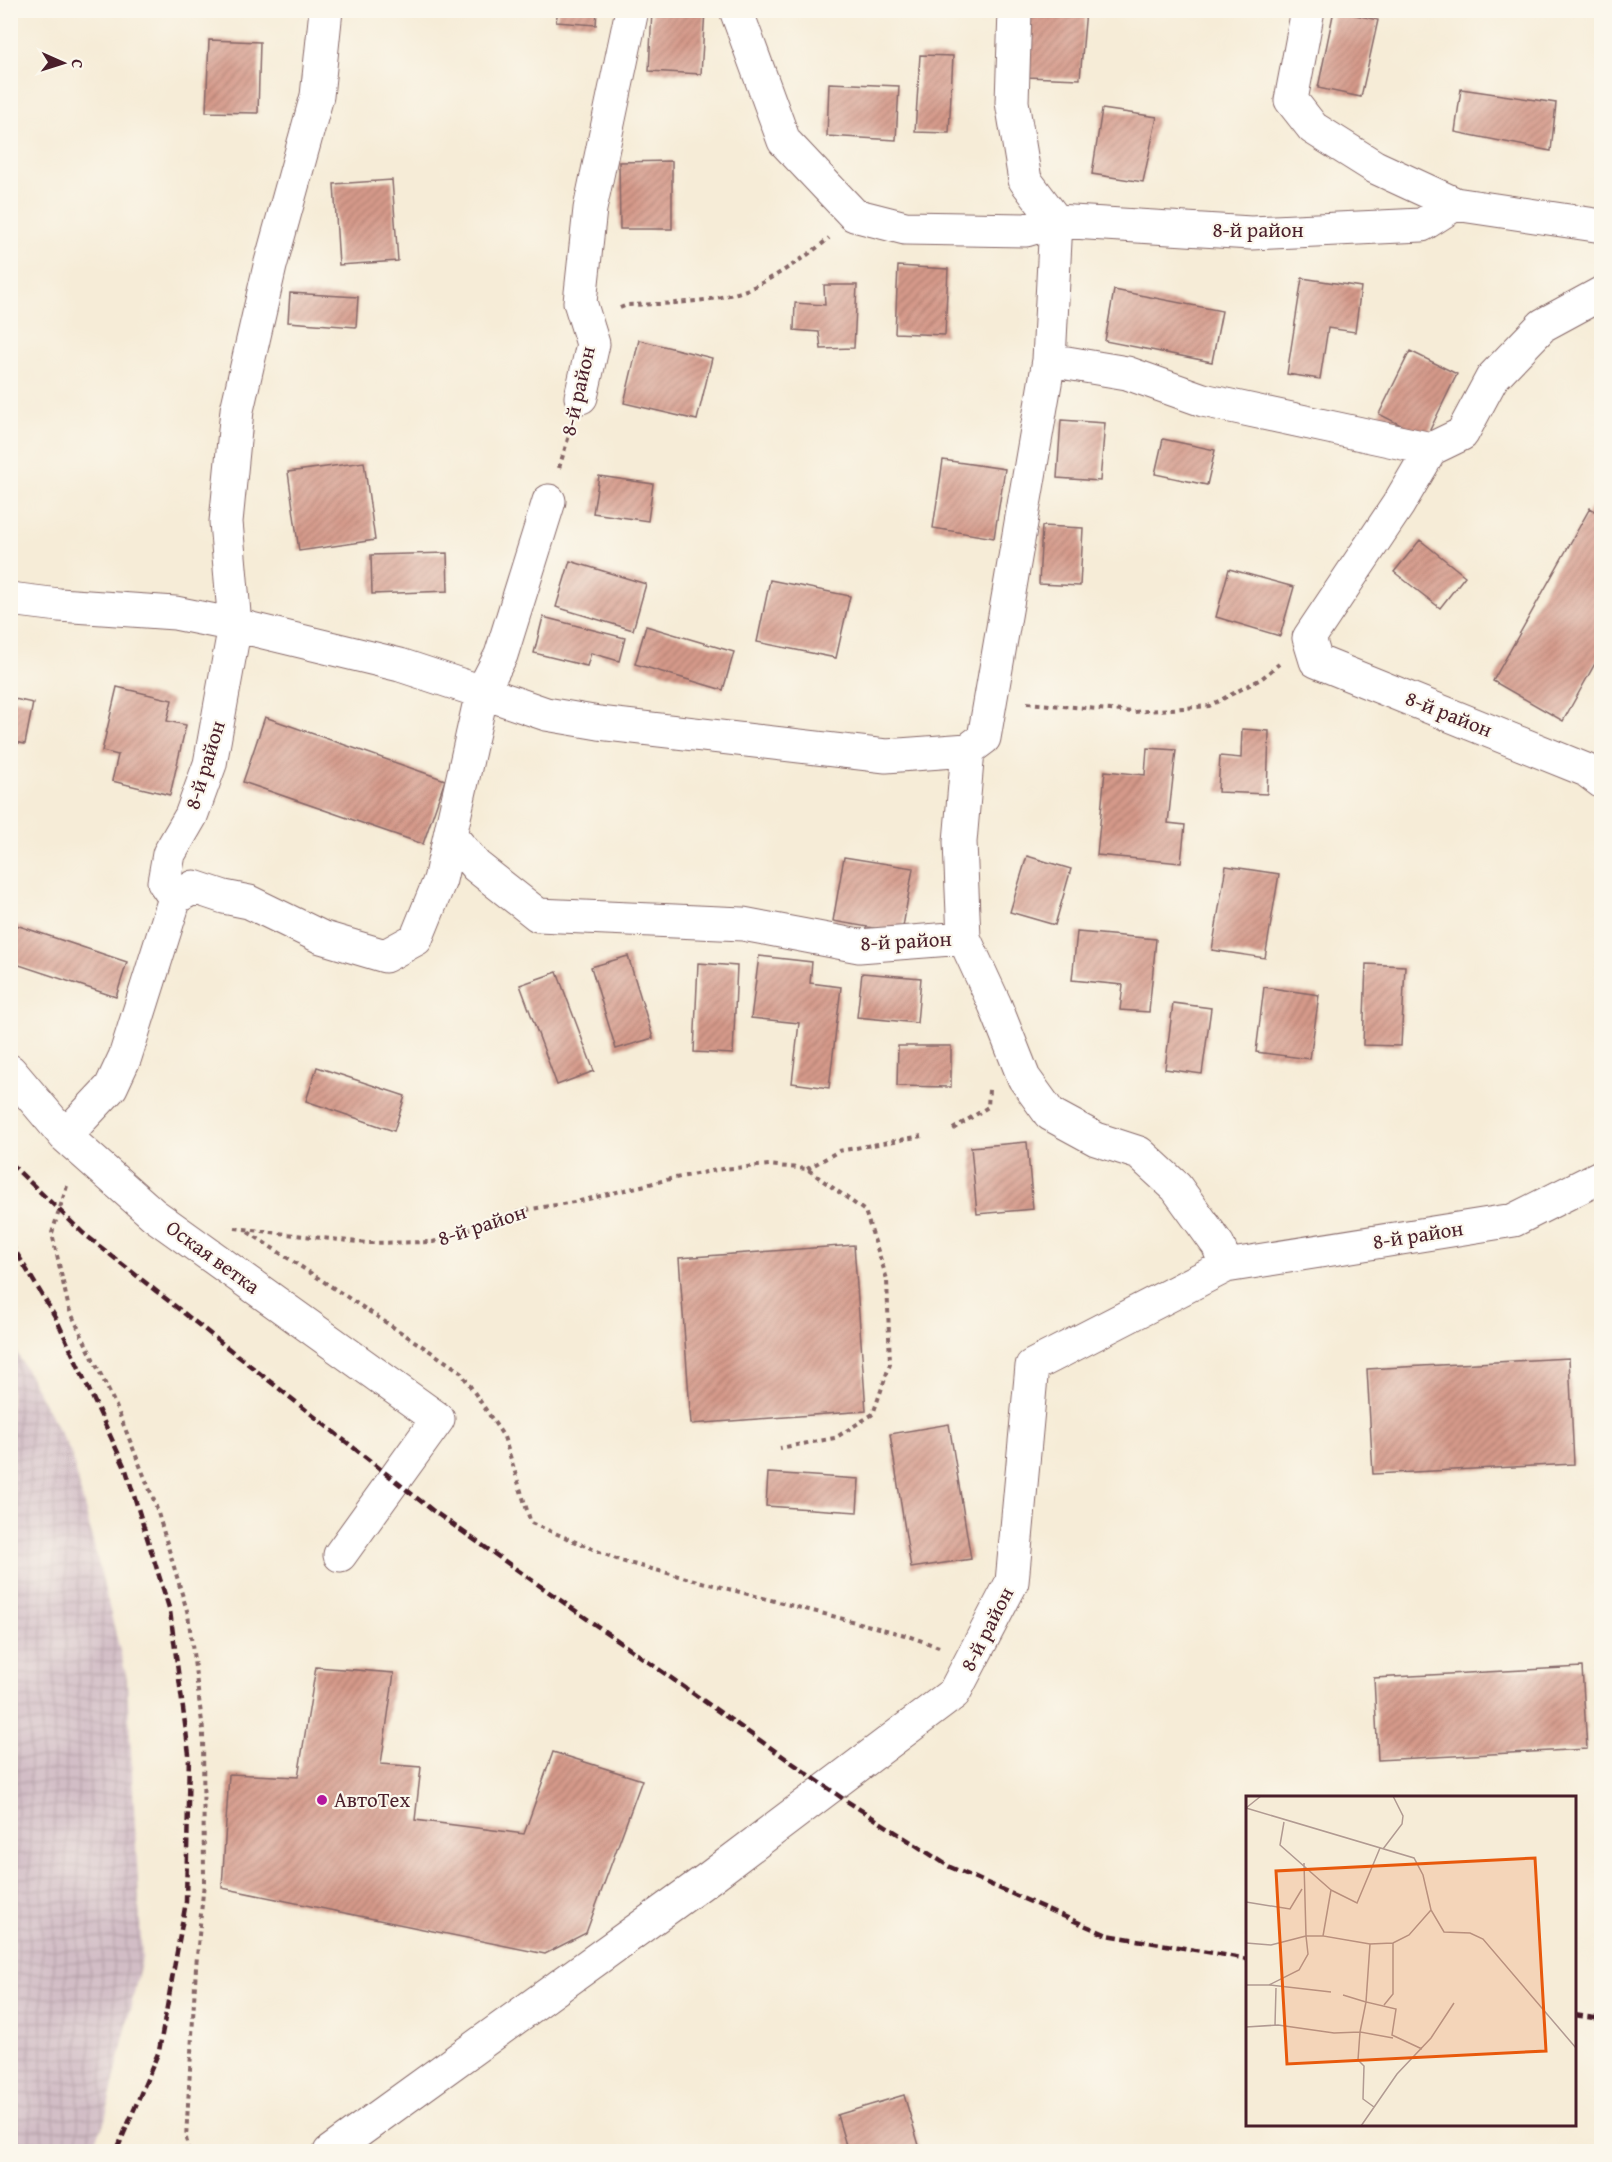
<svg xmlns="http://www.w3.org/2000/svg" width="1612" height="2162" font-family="'Gentium Book Plus',serif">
<defs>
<pattern id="industrial-grid" width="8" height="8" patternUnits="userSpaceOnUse" patternTransform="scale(1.5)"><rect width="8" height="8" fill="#d2bdc6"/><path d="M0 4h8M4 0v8" fill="none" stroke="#b6a2aa"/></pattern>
<pattern id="building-hatch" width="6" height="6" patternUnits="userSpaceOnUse" patternTransform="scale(1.5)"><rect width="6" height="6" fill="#d59a8a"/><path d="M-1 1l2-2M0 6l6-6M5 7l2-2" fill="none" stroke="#af7d71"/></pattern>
</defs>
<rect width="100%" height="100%" fill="#fbf7ec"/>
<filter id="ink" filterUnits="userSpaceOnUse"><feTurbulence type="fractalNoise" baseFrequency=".0167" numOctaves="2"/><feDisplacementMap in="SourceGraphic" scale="12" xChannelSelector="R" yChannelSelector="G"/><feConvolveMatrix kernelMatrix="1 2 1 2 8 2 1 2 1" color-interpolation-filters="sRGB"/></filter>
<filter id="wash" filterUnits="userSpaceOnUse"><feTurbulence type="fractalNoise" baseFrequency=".008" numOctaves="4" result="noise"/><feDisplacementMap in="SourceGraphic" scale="24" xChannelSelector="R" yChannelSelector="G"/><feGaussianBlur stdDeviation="1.35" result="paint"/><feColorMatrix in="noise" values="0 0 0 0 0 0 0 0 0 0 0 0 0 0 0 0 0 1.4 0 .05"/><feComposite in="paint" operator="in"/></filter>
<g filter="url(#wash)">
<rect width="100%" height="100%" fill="#f6ecd7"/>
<!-- industrial -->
<path fill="url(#industrial-grid)" d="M11,1342L71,1453L127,1679L142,1958L104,2124L90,2151L23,2152L11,2147Z"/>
<g id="blocks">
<!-- building -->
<path fill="url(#building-hatch)" d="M558,10H597L596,25L556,22Z
M652,10H705L701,74L649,71Z
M1030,10H1086L1080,79L1026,77Z
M1334,10L1378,20L1361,97L1318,88Z
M209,40L260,42L258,113L206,112Z
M920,55L953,56L949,133L915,132Z
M829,83L899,86L896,140L827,136Z
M1461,89L1556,103L1551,151L1455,132Z
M1102,109L1157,117L1143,182L1092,174Z
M672,161V229H620L619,162Z
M392,180L398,261L339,265L334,184Z
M898,266L948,269L945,335L895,333Z
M1302,278L1361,287L1355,332L1328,328L1320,379L1287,374Z
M824,285H857L854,348L821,349L819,332L794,330L795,303L825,305Z
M1114,290L1222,311L1212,362L1105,341Z
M290,293L358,297L356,327L288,322Z
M639,340L712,358L697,420L624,403Z
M1410,351L1457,374L1426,438L1379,414Z
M1061,420L1105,423L1100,481L1057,478Z
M1163,439L1215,450L1207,485L1155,474Z
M943,460L1005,469L994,538L933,528Z
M364,462L375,540L299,551L288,472Z
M599,476L653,484L648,521L593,513Z
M1590,508L1602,515V651L1563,721L1493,681Z
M1042,526L1083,528L1080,586L1039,584Z
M1420,540L1465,576L1440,608L1394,572Z
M447,553L448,591L372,594L371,555Z
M570,561L646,584L633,630L556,607Z
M1229,569L1294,587L1280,636L1216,617Z
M770,580L850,596L836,658L757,642Z
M543,617L625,638L619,661L591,653L587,666L534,653Z
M646,626L734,652L723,690L635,664Z
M117,687L172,700L167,721L186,725L170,795L112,781L118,755L102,751Z
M10,698L33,703L25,744L10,741Z
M265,717L445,780L423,844L243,782Z
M1242,729L1269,731L1267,794L1218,792L1220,756L1241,758Z
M1147,748L1176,750L1168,823L1185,825L1181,863L1097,855L1105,771L1145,775Z
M1027,856L1071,869L1055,925L1010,912Z
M844,857L913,868L902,933L833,921Z
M1226,866L1279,874L1265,958L1212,950Z
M10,923L127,962L116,997L10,962Z
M1077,932L1156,939L1149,1012L1120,1010L1123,985L1072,980Z
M628,956L653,1038L616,1049L591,967Z
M759,956L812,962L810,983L841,987L829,1088L792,1083L799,1023L751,1018Z
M698,963L737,966L733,1054L694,1052Z
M1366,964L1405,966L1401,1046L1363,1045Z
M557,972L594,1071L557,1085L520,985Z
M862,973L921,978L917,1023L857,1017Z
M1264,987L1319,995L1310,1059L1256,1052Z
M1173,1003L1211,1008L1202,1074L1165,1069Z
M898,1046H951V1087L897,1086Z
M317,1067L405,1096L394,1131L306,1101Z
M1027,1142L1033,1209L977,1214L971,1147Z
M854,1245L866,1411L691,1424L679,1258Z
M1569,1358L1574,1464L1373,1474L1367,1369Z
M949,1424L971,1559L911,1568L890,1434Z
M768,1473L859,1479L857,1512L766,1506Z
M316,1667L394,1673L381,1764L421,1767L415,1820L524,1834L553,1752L642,1780L586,1933L545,1954L222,1888L229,1774L298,1777Z
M1582,1667L1587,1749L1378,1760L1374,1678Z
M904,2095L921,2152H848L837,2115Z"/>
</g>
</g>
<g filter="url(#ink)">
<use href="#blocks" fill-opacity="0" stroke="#866767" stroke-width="1.5"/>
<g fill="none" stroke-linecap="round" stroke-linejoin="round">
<!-- minor casing -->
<g stroke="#866767" stroke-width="35">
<path id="minor" d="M736,10L784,141L854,215L905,228L1026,230L1056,221L1025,180L1012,102L1015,10
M1308,10L1291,100L1313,128L1375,167L1455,204
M1049,360L1056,221L1251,233L1422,225L1455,204L1602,226
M581,397L593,344L580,302L590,209L632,10
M1431,449L1398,505L1309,638L1316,661L1586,770L1602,782
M10,599L59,605L175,613L235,625L226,522L237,410L270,266L317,96L326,10
M968,750L984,738L1049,360L1127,373L1203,400L1431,449L1462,434L1492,378L1543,325L1602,293
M450,835L476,866L538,915L743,924L859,946L964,938
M175,898L164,882L169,854L191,816L210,764L235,625L400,665L482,692L501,655L549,501
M10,1071L65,1136L154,1215L438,1419L340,1555
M65,1136L111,1087L125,1057L175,898L194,887L224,897L249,902L321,937L385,956L416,939L440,880L482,692L546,714L599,723L886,756L968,750L960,842L964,938L995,1005L1024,1078L1050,1114L1096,1139L1139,1153L1176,1187L1218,1245L1226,1266
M330,2152L709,1878L954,1693L1012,1582L1032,1366L1226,1266L1514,1220L1602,1176"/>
</g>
<!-- path -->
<path stroke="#866767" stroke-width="4" stroke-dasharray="4.5 4.5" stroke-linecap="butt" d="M620,308L627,305C665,304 710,303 746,290C770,281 811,254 829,238
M559,468L571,429
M1027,703L1134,712L1209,706L1261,679L1279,664
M953,1129L988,1107L989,1089
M807,1169L839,1151L922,1136
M67,1186L52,1233L69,1309L116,1406L155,1503L188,1614L203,1730L204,1882L196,1967L186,2138L189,2152
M235,1228L366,1243L433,1242L526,1210L580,1201L670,1179L722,1169L769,1165L807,1169L865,1211L887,1279L890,1364L873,1414L835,1438L780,1448
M248,1232L460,1371L504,1437L531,1523L621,1561L905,1635L939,1647"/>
<!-- minor -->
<use href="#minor" stroke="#fff" stroke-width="33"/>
<!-- rail -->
<path stroke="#4a1f2b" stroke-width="4.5" stroke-dasharray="9 4.5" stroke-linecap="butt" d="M10,1163L83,1233L432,1510L842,1798L950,1867L1107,1935L1248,1959
M10,1242L56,1318L126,1470L170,1611L189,1754L186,1902L159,2051L116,2152
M1574,2015L1602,2019"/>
</g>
</g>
<!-- markers -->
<circle fill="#b5179e" stroke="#fbf7ec" stroke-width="2" cx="322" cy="1800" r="6"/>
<g text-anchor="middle" stroke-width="4.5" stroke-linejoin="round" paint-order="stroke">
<!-- street labels -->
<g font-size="21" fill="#4a1f2b" stroke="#fbf7ec">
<text x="1258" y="237">8-й район</text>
<text transform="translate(578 391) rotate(-77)" y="7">8-й район</text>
<text transform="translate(1449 714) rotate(22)" y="7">8-й район</text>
<text transform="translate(205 765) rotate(-73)" y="7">8-й район</text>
<text transform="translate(906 941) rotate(-3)" y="7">8-й район</text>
<text transform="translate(482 1225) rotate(-18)" y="7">8-й район</text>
<text transform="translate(1418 1235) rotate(-9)" y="7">8-й район</text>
<text transform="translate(213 1257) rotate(36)" y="7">Оская ветка</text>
<text transform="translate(987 1629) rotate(-63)" y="7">8-й район</text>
</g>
<!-- poi labels -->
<g font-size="21" fill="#4a1f2b" stroke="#fbf7ec" text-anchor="start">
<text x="334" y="1807">АвтоТех</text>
</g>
</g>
<!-- overview -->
<g transform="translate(1246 1796)">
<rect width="330" height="330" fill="#f6ecd7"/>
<path fill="none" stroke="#b19a92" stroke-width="1.5" d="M0,12L168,62L177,79L185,114L198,136L224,137L237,143L330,252M0,12L15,0M38,26L34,49L85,94L77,140L124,148M137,53L156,28L157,20L147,0M58,67L60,140H77M85,94L111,107L134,52M0,106L44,113L56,93M0,147L25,149L60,140L62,158L53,174L23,189H0M23,189L85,196M97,199L120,206L114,236L147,242M138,209L147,198V147M29,229L30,192M0,231L32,229L88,237L114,236L112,264L118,270L117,303L128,311M176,253L146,239L150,213L120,206L124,148L147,147L163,139L185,114M115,330L151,278L185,242L208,207"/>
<path fill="#e8590c" fill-opacity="0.15" stroke="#e8590c" stroke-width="3" d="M289,62L300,255L41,268L30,75Z"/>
<rect width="330" height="330" fill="none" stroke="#4a1f2b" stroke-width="3"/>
</g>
<!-- margin -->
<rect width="1612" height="2162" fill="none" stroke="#fbf7ec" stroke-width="36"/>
<!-- north arrow -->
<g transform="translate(63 63) rotate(93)" stroke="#fbf7ec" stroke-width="4.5" paint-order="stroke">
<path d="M0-4.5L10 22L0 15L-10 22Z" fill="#4a1f2b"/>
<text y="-9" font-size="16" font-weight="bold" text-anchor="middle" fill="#4a1f2b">С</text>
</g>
</svg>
